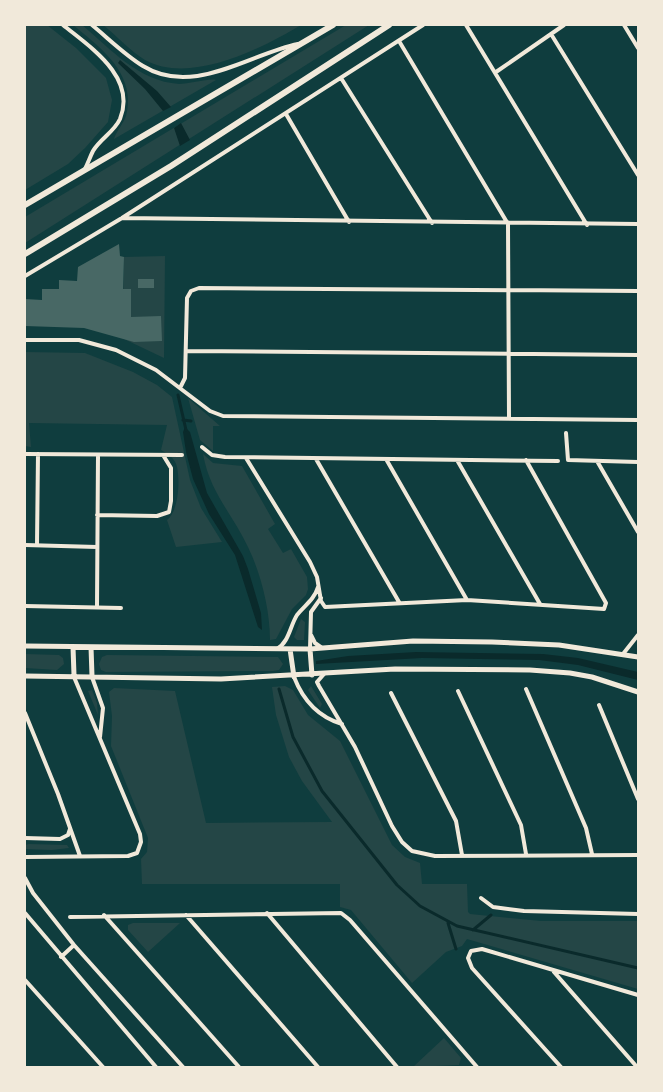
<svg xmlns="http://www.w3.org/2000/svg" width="663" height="1092" font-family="Arial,sans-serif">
<rect width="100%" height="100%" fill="#0f3d3e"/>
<!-- green -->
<path fill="#244646" d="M25,25H47L76,48L106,78L112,100L108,122L85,148L68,164L25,190Z
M73,25H82C112,50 138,81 179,84C189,84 210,78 216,80L114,139C116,132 123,124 126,116C137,74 101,48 73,25Z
M103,25H301C261,49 190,85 145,60C130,51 117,36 103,25Z
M346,25H369L25,243V217Z
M165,256L164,358L122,338L124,257Z
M25,352L85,353L133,372L157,385L172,397L190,480L201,508L222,542L176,547L167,520C179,511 180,480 177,467C175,458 168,454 161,450L167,425L29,423L31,447L25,446Z
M188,398L220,426H213V451L200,440Z
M203,454L213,463L242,466L275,524L268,529L283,553L291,549L307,577L308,589L306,595L292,609L276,639L270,640C270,610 261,574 248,547C232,513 210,493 203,454Z
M301,619L305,622L304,640H297L294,637Z
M25,654L59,655L63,658L64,664L57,670L25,668Z
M107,655L278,657L283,664L279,670L273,671L106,672L101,670L99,664L102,657Z
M285,686L293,690L308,715L340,741L392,845L405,857L420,863L422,884H467L468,912L470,914L541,921H638V989L467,939L462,946L446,952L412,983L351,910L340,907V884H142L141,859L147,852L148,838L111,746L112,716L109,692L114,688L175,691L206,823L332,822L302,781L289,757L276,715L272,687Z
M311,686L322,704L320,708L308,690Z
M88,691L92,690L97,703L98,715Z
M29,844L67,845L69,848L52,850L25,849V845Z
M133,923H180L148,952L128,930V925Z
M444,1038L461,1058L459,1065L413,1067Z"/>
<!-- water -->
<path fill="#0a2a2b" d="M120,60L157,91L171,107L163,111L145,89L118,63Z
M181,123L190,140L180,146L174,128Z
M185,427L190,432L207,493L243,556L248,569L261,613L262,630L258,627L235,555L209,514L193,479L186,452L183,432Z
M416,652L543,654L578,658L638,672V680L578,665L539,660L422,658L316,664V661L348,656Z"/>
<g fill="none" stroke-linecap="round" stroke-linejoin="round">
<!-- stream -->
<path stroke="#0a2a2b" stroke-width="3" d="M178,395L186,430
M183,420L191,421
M279,689L293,737L322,791L397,885L420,906L457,926L638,968
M448,923L456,949
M473,930L491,915"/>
</g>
<!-- building -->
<path fill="#486865" d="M119,244L120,256L124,257L123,289H131V317L161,316L162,341L134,342L84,328L25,326V299L42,300V289H59V280L77,281L78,267Z
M138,279H154V288H138Z"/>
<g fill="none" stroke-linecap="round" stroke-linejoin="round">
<!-- minor -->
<path stroke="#f1e9da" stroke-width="4" d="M63,25C90,47 137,77 120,119C114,132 100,139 93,151C90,157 88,163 85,169
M92,25C109,39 125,55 143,66C193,97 249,54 298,44
M466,25L587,225
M624,25L638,48
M551,34L638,175
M399,41L508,224L509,417
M496,72L564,25
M341,78L432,223
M286,114L349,222
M122,218L638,224
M25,276L122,218L423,25
M25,340H79L116,350L156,370L210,411L223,416L638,420
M187,351L638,355
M180,388L185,378L187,298L191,291L199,288L638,291
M566,433L568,460L638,462
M202,447L212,455L225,457L558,461
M25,454L182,455
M246,458L310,562L317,577L321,601L325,607L467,600L604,609L606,603L526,460
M316,459L399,602
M386,459L467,600
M457,460L540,604
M597,461L638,532
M97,515L157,516L169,512L171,501V468L163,455
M25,545L97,547
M37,545L38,454
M25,606L121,608
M97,607L98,455
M311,635L315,643L322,648
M277,649C289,642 290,626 297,615C305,605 314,600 318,587
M310,649L311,612L321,598
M623,654L638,635
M324,674L317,682L319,686L355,747L392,826L402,842L412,851L435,856L638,855
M92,677L103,708L100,737
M294,677C303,700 318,717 342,724
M526,689L586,828L592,854
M458,691L521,825L526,854
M391,693L456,821L462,855
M599,705L638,799
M25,713L58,794L80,856
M25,838L60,839L68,835L70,829
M25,857L128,856L137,853L141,842L140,834L74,677
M25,878L33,893L74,945L183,1067
M481,898L493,907L524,911L638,914
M25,913L156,1067
M267,913L397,1067
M104,915L239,1067
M186,915L318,1067
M70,917L341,913L350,920L477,1067
M61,957L74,945
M554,972L637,1067
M25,980L103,1067
M561,1067L472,968L468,958L471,951L482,949L638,995"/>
<!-- tertiary -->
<path stroke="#f1e9da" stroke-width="5" d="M25,646L310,649L413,641L492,642L559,645L638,657
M73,647L74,675
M91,647L92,676
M290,649L294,677
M310,649L312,675
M25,676L221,679L395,669L530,670L570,673L592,677L638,692"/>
<!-- primary -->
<path stroke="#f1e9da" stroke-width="6" d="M25,205L333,25
M25,254L171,166L389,25"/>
</g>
<!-- border -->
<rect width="663" height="1092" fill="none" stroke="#f1e9da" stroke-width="52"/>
</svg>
